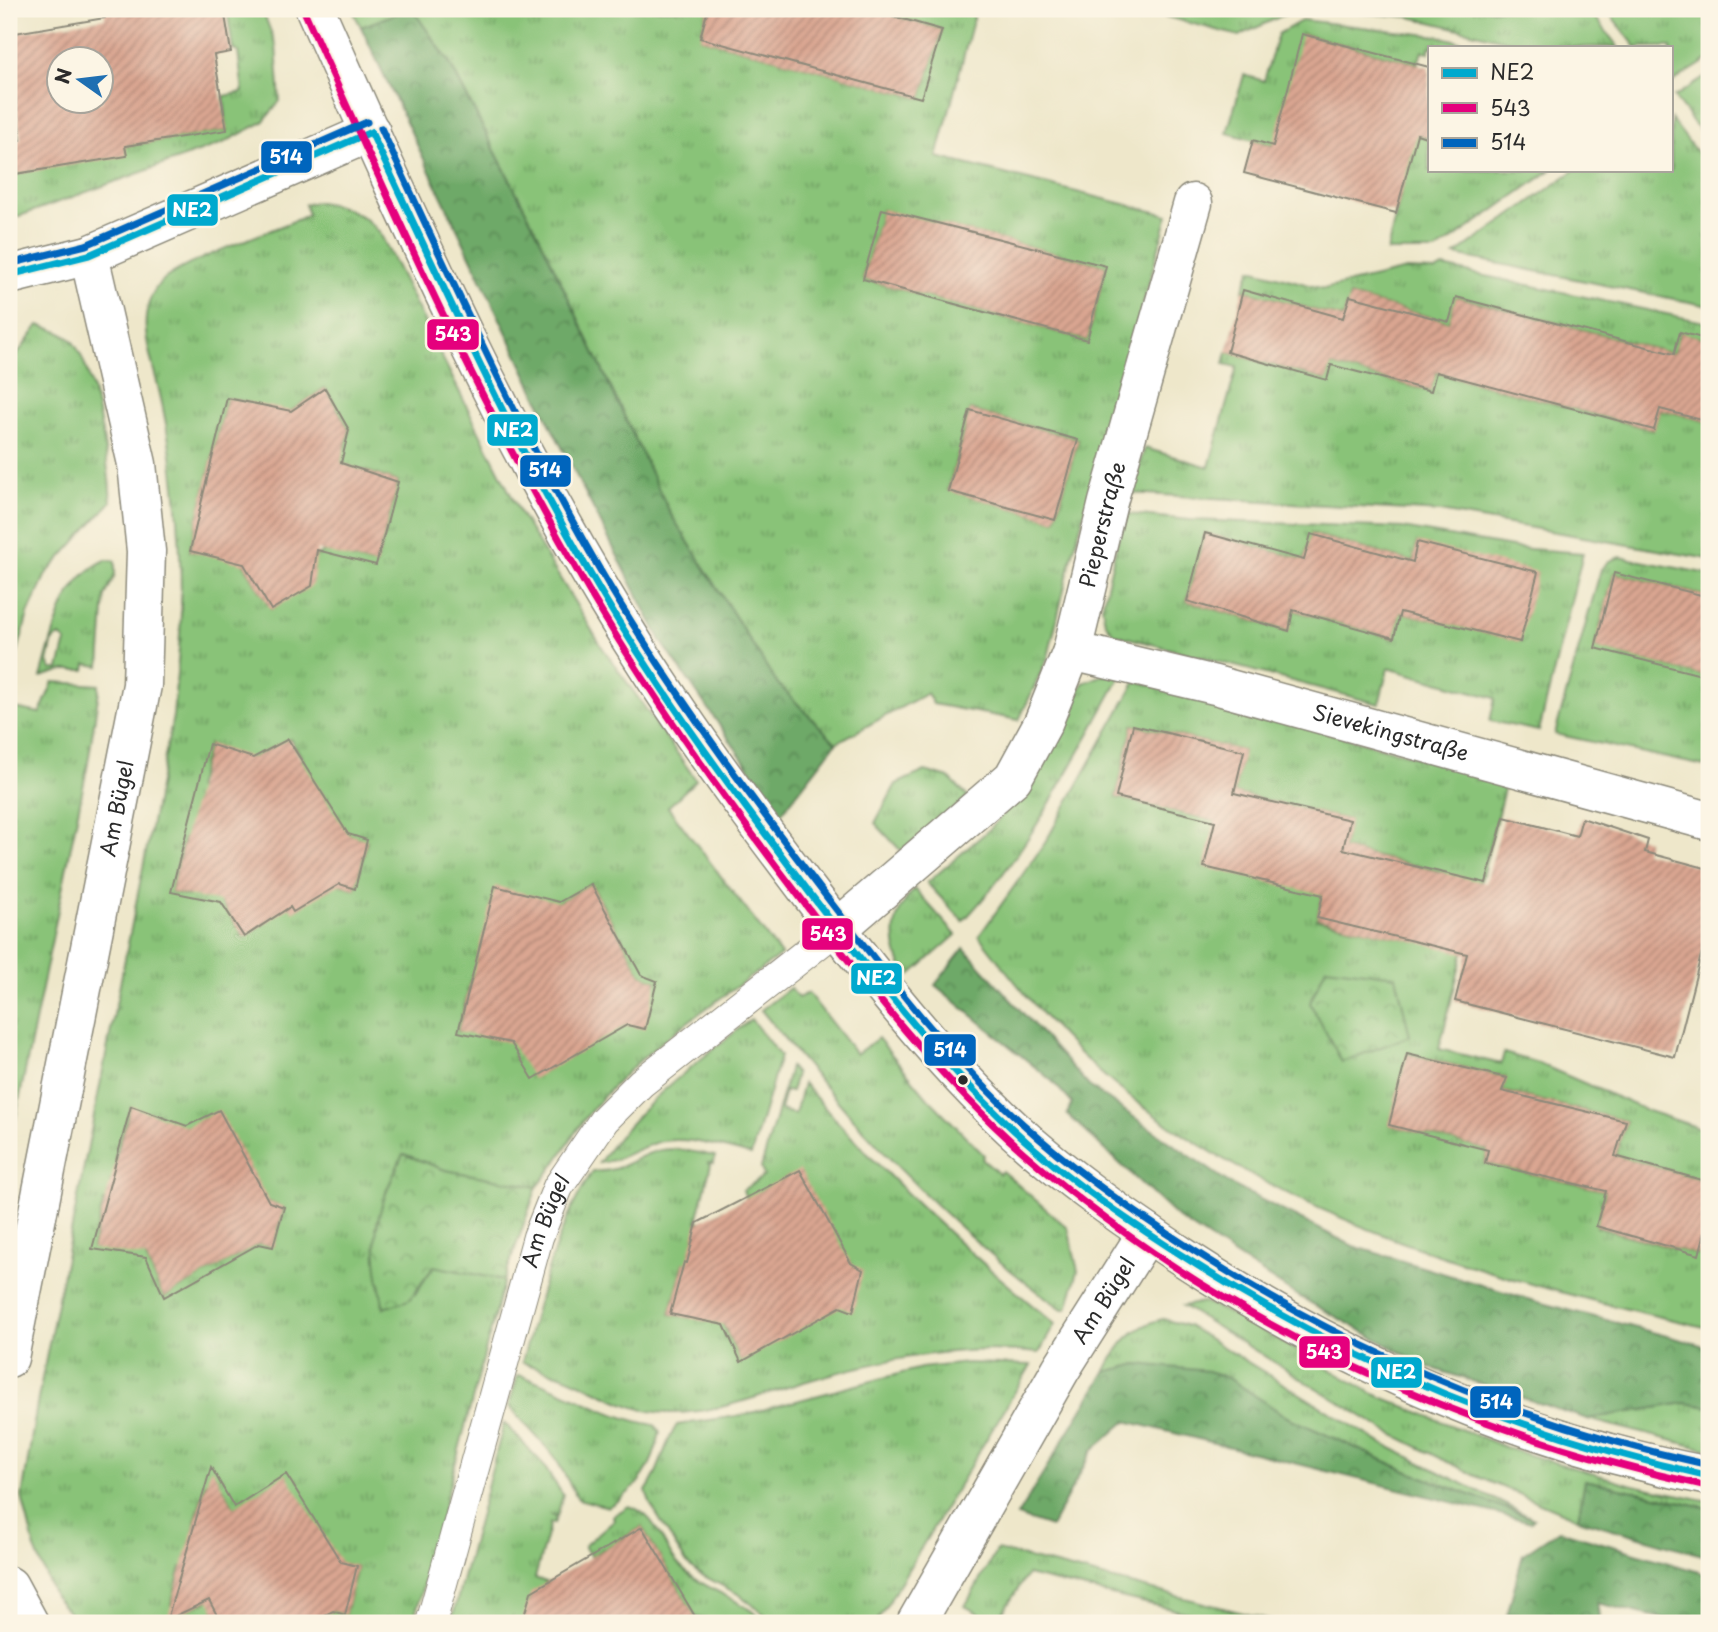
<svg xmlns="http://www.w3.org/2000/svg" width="1718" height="1632" font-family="'Playpen Sans',sans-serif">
<defs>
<pattern id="grass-tufts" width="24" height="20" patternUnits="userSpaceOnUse" patternTransform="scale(1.75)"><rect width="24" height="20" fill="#89c378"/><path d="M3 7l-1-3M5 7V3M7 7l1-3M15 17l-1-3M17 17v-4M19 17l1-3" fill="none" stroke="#709f63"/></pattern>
<pattern id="forest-crowns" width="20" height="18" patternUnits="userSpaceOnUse" patternTransform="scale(1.75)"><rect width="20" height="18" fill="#6ea968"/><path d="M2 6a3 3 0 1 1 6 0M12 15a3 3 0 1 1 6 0" fill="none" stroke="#5b8a56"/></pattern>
<pattern id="park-crowns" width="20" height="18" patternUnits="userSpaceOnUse" patternTransform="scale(1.75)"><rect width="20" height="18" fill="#89c378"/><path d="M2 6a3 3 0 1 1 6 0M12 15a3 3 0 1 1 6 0" fill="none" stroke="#709f63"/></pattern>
<pattern id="building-hatch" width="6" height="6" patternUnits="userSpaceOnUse" patternTransform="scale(1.75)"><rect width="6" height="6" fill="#daa691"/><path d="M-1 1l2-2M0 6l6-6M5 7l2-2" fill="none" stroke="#b18777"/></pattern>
</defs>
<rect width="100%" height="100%" fill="#fcf5e5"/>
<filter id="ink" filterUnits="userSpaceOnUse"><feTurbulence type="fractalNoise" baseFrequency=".0143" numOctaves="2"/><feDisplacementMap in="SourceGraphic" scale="14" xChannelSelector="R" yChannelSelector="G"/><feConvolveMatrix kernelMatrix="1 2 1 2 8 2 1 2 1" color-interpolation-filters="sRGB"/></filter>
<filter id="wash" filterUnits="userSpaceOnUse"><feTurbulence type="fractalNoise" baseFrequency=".00686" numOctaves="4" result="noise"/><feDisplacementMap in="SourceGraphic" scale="28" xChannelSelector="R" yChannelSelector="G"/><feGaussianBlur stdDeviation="1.57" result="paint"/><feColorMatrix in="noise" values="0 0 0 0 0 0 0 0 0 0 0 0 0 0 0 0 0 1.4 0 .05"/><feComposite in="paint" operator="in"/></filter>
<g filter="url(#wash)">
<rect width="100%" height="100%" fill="#eee7ca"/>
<!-- grass -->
<path fill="url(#grass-tufts)" stroke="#5a7752" stroke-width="2" fill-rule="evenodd" d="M227,9H262L276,45L280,101L263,122L223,143L14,218L9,207L11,175L125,146L227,130L224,96L243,92L238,52L233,49Z
M352,9H408L361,27Z
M412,9H708L701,38L921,98L942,30L868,9H976L937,157L1168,215L1070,564L1048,657L1019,720L933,704L927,693L836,743L776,682L670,513L540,238L448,60ZM882,210L1106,266L1087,340L863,279ZM970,410L1078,440L1055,520L948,490Z
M1137,9H1296L1239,36Z
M1316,9H1589L1618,47H1533L1410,17Z
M1606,9H1709V59L1671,83V47H1636Z
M1303,20L1438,36L1483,47H1429V52L1422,51L1418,64L1302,34L1402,130L1429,138V170H1551L1436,251H1387L1404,180L1227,133L1244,75L1264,81L1278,34Z
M1709,75V143L1674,97Z
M1671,119L1709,168V306L1455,255L1575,170H1671Z
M319,202C345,206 363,213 380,233L520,513L602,647L696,780L668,807L781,955C715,1003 642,1048 590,1112C571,1135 558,1164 537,1187L445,1170L404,1154L387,1189L376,1227L415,1294L434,1266L504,1280L413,1623H309L312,1621L310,1614L323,1608L345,1614L357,1567L330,1560L234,1507L223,1488L206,1483L195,1522L192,1568L181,1567L171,1605L190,1609L218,1596L224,1604L214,1610L221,1623H79L54,1596L35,1549L22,1497L37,1404L173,716C176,680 181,642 181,605C181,534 175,459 159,390C150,353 134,316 159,284C176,263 278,229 308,215L305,204ZM325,388L349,430L345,448L336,454L352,479L363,470L398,482L376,565L350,558L337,544L312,559L271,609L233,546L190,551L227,398L246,402L269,426ZM290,739L303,759L294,765C318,786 329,796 334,830L367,841L355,889L322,878L260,913L265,923L244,937L212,889L194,882L189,896L171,892L184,838L194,841L207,791L196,788L209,744L239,765ZM591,884L641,975L657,981L458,1031L472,976L538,914ZM131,1107L166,1137L269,1202L284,1208L273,1246L259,1244L164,1297L142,1249L92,1248L104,1201L113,1203L125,1162L115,1158Z
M1443,267L1709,323V340L1680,333L1674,354L1457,297L1449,322L1350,296L1343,318L1243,290L1251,269L1324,289L1406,270L1435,271Z
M39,325C49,328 61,331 69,338C94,359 109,468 111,502L46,574L28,614L11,676L9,674V365Z
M1227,352L1326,380L1331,365L1430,391L1436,372L1653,430L1660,409L1709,422V559L1440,512L1130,493L1145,448L1209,467L1237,367L1224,364Z
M1129,514L1190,520L1403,528L1517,548L1583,553L1539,731L1490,721L1495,698L1388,668L1379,704L1114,634L1105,622L1102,607L1123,518ZM1205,533L1304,560L1312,534L1413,562L1417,543L1520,641L1400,612L1393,638L1293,610L1288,631L1187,601Z
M1620,557L1709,574V597L1614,573L1595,647L1709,677V767L1555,734L1601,569L1609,561Z
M106,560L115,561V575L105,596L100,666L86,664L85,670H64L41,677C54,635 61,580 106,560ZM60,636L66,641L59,669H51L48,662L53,640Z
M1103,675L1121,676C1074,760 1030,851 963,921L927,883L991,828L1035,776L1083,683Z
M1136,681L1506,781L1439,1049L1501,1064L1504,1053L1538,1063L1648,1111L1709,1131V1182L1615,1156L1626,1121L1502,1091L1506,1078L1408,1054L1390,1125L1488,1150L1485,1163L1606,1191L1596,1227L1699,1255L1709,1217V1328C1501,1282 1283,1221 1115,1085C1063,1043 1019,988 979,936L1045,843ZM1133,725L1243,751L1234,793L1349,820L1343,849L1443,872L1426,943L1317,919L1323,895L1215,821L1116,797Z
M53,682L99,685V690L88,763L9,1150V707L40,713Z
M925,771L949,778L968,797L901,851L875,823L896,784Z
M915,889L956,935L907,978C890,946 888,917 915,889Z
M790,988L798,998L808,993L856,1054L878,1038L928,1098L984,1155L982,1159L999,1174L1002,1171L1068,1228L1078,1271L1067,1309H1062C945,1227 851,1121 761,1010Z
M751,1019L780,1056L751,1155C721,1148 686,1134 655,1143C635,1149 620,1161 599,1163C641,1101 694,1066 751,1019Z
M790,1067L796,1074L791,1092L785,1091L780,1110L795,1114L803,1083C880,1173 964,1250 1055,1324L1039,1353C961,1344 882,1359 807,1381C761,1395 716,1414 667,1413C628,1412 598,1389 563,1376C549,1371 535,1367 522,1362C540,1296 555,1228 593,1171C624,1173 634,1155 661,1150C678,1147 698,1153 715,1156L714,1163L708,1162L711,1164L697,1221L706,1224L694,1265L684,1263L670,1314L691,1318L692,1309L718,1313L741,1361L851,1263L746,1198L743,1190L764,1176L761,1168Z
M1204,1302L1242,1320L1374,1394L1512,1450L1633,1485L1709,1501V1508L1585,1480L1578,1519L1478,1477L1386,1431L1183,1306Z
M1163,1319L1188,1326L1381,1443L1534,1519L1409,1472L1287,1417L1230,1379L1138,1364L1105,1372C1119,1345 1132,1326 1163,1319Z
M967,1363L1031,1365L876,1623H775L740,1595L698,1573L685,1561L651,1505L646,1491C661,1471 663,1445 677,1425L743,1415L921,1368Z
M518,1375C564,1388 607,1418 655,1425L660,1432C653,1468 639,1489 608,1507L578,1499L555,1457L509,1406Z
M1685,1403L1709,1407V1450L1587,1419Z
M504,1423L541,1462L563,1495L557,1516L551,1514L556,1517L554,1524L550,1523L535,1578L549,1583L522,1623H451Z
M629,1506C656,1514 660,1541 676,1562C699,1590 741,1596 765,1623H707L708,1620L695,1617L642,1527L591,1557L584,1546L614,1520L613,1516Z
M997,1550L1282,1623H1230L1027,1575L996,1623L965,1606Z"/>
<!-- forest -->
<path fill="url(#forest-crowns)" stroke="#4c6a4a" stroke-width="2" d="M408,9H412L448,60L540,238L670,513L776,682L836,743L781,814L661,641L552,428L361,27Z
M964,948L1089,1086L1232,1185L1353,1246L1534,1301L1709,1347V1407L1685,1403L1587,1419L1426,1366L1296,1295L1179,1219L1067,1114L1072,1103L1052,1081L935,985Z
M1138,1364L1208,1371L1230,1379L1287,1417L1409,1472L1534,1519L1531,1522L1126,1421L1092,1451L1051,1527L1017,1516L1105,1372Z
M1585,1480L1709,1508V1557L1578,1519Z
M1559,1530L1709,1575V1623H1682L1597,1603L1600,1623H1505L1523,1554Z"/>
<!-- park -->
<path fill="url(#park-crowns)" stroke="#5a7752" stroke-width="2" d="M1326,967L1396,976L1410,1036L1342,1062L1310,1003Z
M403,1154L445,1170L537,1187L504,1280L434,1266L409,1300L384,1308C369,1239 373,1218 403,1154Z"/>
<g id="blocks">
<!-- building -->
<path fill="url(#building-hatch)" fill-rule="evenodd" d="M104,9H224L231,52L214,55L227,130L125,146L127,156L9,175V142L21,140L9,56V34L105,18ZM60,60H102V102H60Z
M708,9H868L942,30L921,98L700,38Z
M1302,34L1429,67V138L1417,134L1396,213L1244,173L1253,140L1273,146Z
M882,209L1106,266L1087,340L863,279Z
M1243,290L1343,318L1350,296L1449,322L1456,297L1674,354L1680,332L1709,340V422L1660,409L1654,430L1436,372L1431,391L1331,365L1327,380L1227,352Z
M325,388L349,430L341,463L398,482L376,565L317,550L312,586L271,610L244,564L190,551L205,487L227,398L291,411Z
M970,410L1078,440L1055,520L948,491Z
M1205,533L1304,560L1311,534L1413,562L1417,542L1538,572L1520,642L1400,612L1394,638L1293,610L1289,631L1187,601Z
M1614,573L1709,597V677L1595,648Z
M1133,725L1244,751L1234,793L1350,820L1343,849L1486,883L1504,817L1577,836L1582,818L1648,840L1645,852L1709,869V924L1675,1057L1455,1001L1467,954L1317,918L1323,895L1204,867L1215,821L1116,797Z
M288,739L348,834L367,840L355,889L340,884L293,912L290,907L244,937L221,902L171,892L209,744L253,758Z
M591,884L641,975L657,981L645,1029L627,1025L533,1079L511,1043L458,1032L495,886L559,902Z
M1407,1054L1507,1078L1502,1091L1626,1121L1615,1156L1709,1182V1217L1699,1255L1596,1226L1606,1191L1485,1163L1488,1150L1389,1125Z
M131,1106L187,1126L219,1110L269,1202L284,1207L273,1247L259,1244L164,1297L146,1257L92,1249Z
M800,1170L851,1263L863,1270L853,1312L840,1307L741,1362L724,1325L670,1314L684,1262L687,1263L697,1223Z
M211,1467L234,1507L286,1474L341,1562L357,1566L345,1615L333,1611L309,1623H221L209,1600L167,1620Z
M642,1527L699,1623H522L531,1592Z"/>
</g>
</g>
<g filter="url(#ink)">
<use href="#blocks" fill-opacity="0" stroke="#8c897a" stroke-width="2"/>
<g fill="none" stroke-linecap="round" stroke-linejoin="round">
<!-- pedestrian casing -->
<g stroke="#8c897a" stroke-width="32">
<g id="pedestrian">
<path id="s1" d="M431,1623L538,1237L558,1187L604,1120L641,1083L837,929"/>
</g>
</g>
<!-- minor casing -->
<g stroke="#8c897a" stroke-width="41">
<g id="minor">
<path d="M9,275L89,255L371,132"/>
<path id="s2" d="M1072,651L1215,685L1709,821"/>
<path id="s3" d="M837,929L1013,778L1043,723L1072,651L1108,502L1193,203"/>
<path id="s4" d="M9,1358L142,685L146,551L137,464L89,255"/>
<path d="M9,1586L29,1623"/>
<path id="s5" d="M916,1623L1061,1369L1147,1233"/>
</g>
</g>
<!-- tertiary casing -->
<g stroke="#8c897a" stroke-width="41">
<path id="tertiary" d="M315,9C411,226 512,454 640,654C693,738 752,817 812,896C875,978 938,1059 1013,1129C1065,1177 1124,1218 1183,1257C1344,1362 1520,1440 1709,1476"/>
</g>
<!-- pedestrian -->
<use href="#pedestrian" stroke="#fff" stroke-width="30"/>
<!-- minor -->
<use href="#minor" stroke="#fff" stroke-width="38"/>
<!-- tertiary -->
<use href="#tertiary" stroke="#fff" stroke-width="38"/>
<!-- bus-1 casing -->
<g stroke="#fcf5e5" stroke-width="12">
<path id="bus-1" d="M371,132C444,288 514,446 602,594C665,700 738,798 812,896C879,983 946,1070 1028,1143C1080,1189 1138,1228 1197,1265C1359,1367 1522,1435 1709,1476
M9,275L89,255L371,132"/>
</g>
<!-- bus-2 casing -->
<g stroke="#fcf5e5" stroke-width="12">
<path id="bus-2" d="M305,13C391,205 476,397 582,579C646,690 721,794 799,896C867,986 938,1077 1023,1152C1216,1321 1458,1432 1707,1486"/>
</g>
<!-- bus-3 casing -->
<g stroke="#fcf5e5" stroke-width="12">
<path id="bus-3" d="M381,128C453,283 523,440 610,587C673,692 745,790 819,887C887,976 955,1066 1040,1139C1093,1185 1151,1224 1209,1260C1365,1358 1530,1426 1709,1465
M9,264L86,245L367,122"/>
</g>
<!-- bus-1 -->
<use href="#bus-1" stroke="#00a9ce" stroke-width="7"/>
<!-- bus-2 -->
<use href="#bus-2" stroke="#e5007d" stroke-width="7"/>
<!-- bus-3 -->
<use href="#bus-3" stroke="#0065bd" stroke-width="7"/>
</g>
</g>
<!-- markers -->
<circle fill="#2b2b2b" stroke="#fcf5e5" stroke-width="2.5" cx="963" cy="1080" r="6"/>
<g text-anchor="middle" stroke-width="5" stroke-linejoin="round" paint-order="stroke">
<!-- street labels -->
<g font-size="21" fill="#2b2b2b" stroke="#fcf5e5">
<text dy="7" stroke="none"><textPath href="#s3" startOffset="502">Pieperstraße</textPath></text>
<text dy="7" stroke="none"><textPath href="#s2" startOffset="329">Sievekingstraße</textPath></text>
<text dy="7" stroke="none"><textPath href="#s4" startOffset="560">Am Bügel</textPath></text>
<text dy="7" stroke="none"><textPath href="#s1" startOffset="418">Am Bügel</textPath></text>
<text dy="7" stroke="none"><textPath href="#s5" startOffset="373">Am Bügel</textPath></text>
</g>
</g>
<g stroke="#fcf5e5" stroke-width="2.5">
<rect x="260" y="140" width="53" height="34" rx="7" fill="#0065bd"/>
<rect x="166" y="193" width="53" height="34" rx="7" fill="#00a9ce"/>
<rect x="426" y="318" width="54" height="33" rx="7" fill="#e5007d"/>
<rect x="486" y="413" width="53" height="34" rx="7" fill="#00a9ce"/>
<rect x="519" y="454" width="53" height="34" rx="7" fill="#0065bd"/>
<rect x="801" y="917" width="53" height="34" rx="7" fill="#e5007d"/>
<rect x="850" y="962" width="53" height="33" rx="7" fill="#00a9ce"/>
<rect x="923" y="1033" width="54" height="34" rx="7" fill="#0065bd"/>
<rect x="1298" y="1335" width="53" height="34" rx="7" fill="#e5007d"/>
<rect x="1370" y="1356" width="53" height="33" rx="7" fill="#00a9ce"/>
<rect x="1469" y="1385" width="53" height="34" rx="7" fill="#0065bd"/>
</g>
<g font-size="19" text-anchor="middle" font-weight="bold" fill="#fff">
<text x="286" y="164">514</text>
<text x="192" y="217">NE2</text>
<text x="453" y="341">543</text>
<text x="513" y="437">NE2</text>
<text x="545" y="477">514</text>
<text x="828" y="941">543</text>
<text x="876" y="985">NE2</text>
<text x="950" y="1057">514</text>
<text x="1324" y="1359">543</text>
<text x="1396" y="1379">NE2</text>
<text x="1496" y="1409">514</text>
</g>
<!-- margin -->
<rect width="1718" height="1632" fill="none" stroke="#fcf5e5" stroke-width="35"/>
<!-- legend -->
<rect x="1428" y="46" width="245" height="126" fill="#fcf5e5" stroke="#a8a49b" stroke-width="2"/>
<rect x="1442" y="68" width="35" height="10" fill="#00a9ce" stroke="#a8a49b" stroke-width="2"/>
<text x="1490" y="80" font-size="21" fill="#2b2b2b">NE2</text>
<rect x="1442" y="103" width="35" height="10" fill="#e5007d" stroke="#a8a49b" stroke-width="2"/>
<text x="1490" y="116" font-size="21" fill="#2b2b2b">543</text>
<rect x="1442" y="138" width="35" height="10" fill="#0065bd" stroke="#a8a49b" stroke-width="2"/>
<text x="1490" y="150" font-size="21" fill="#2b2b2b">514</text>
<!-- north arrow -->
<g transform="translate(80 80) rotate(284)"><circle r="33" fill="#fcf5e5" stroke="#a8a49b" stroke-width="2"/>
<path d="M0-5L12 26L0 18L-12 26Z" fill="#1f6fb2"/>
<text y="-10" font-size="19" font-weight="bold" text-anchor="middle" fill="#2b2b2b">N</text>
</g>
</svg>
